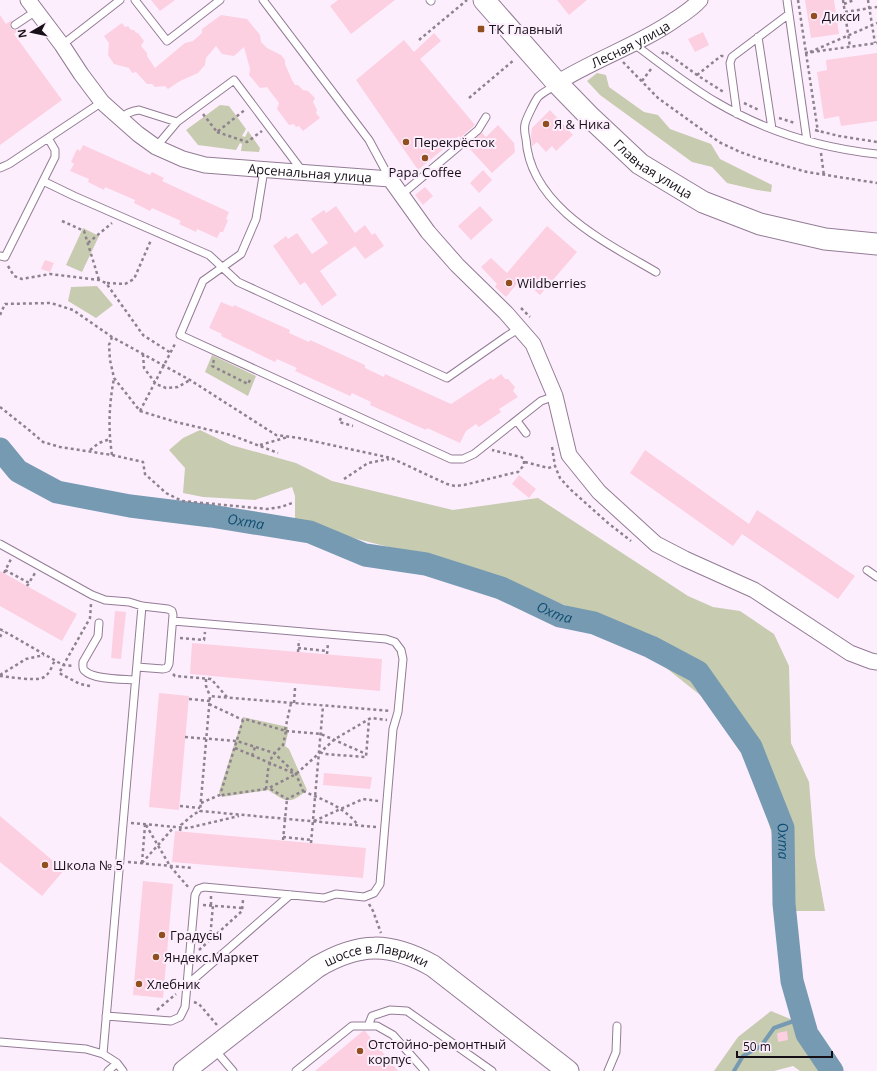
<svg xmlns="http://www.w3.org/2000/svg" width="877" height="1071" font-family="'Open Sans',sans-serif">
<rect width="100%" height="100%" fill="#fdeefe"/>
<!-- green -->
<path fill="#c7cbaf" d="M597,73L606,75L609,87L644,112L658,115L670,129L711,144L720,159L772,185L771,192L757,190L727,183L712,167L692,162L600,95L587,81Z
M220,105L229,106L246,129L242,136L245,137L248,131L260,148L259,152L241,151L242,144L240,143L236,150L198,145L186,130Z
M83,228L99,236L82,272L66,265Z
M97,286L113,305L96,318L68,301L71,287Z
M212,355L256,376L248,396L205,372Z
M200,430L231,445L296,463L332,481L453,510L538,498L688,596L713,607L740,611L774,634L789,666L791,743L809,782L815,855L825,911H793L752,762L715,707L655,659L582,612L509,583L444,561L361,540L295,522V496L292,487L255,500L203,497L183,493L185,468L169,450L183,438Z
M243,717L288,727V733L285,746L289,749L307,790C289,806 285,801 268,790L222,797L219,792Z
M771,1011L817,1030L832,1062L837,1071H800L793,1066L774,1071H714L738,1037Z"/>
<g fill="none" stroke-linecap="round" stroke-linejoin="round">
<!-- stream -->
<path stroke="#779ab3" stroke-width="4" d="M734,1071L743,1056L761,1046L774,1028L802,1018"/>
<!-- river -->
<path stroke="#779ab3" stroke-width="23" id="s1" d="M0,449L18,471L57,492L130,506L211,516L310,532L365,555L426,564L501,588L560,616L594,623L651,647L698,672L751,747L783,828L784,904L792,981L807,1034L832,1071"/>
</g>
<!-- building -->
<path fill="#fcd0e1" d="M151,0H175L160,11Z
M338,0H395L351,34L330,6Z
M557,0H587L569,15Z
M805,0H834L839,34L811,38Z
M0,15L6,24L12,20V21L10,25L11,28L13,30H19L14,34L62,100L0,145Z
M221,15L247,19L260,35L261,42L267,48L281,55L285,60V64L292,80L295,85H298L303,90L308,91L315,98L313,102L317,110L316,113L320,118L303,131L299,126L296,127L294,124L289,125L277,109L279,103L267,87L260,88L249,75L250,69L244,47L234,56L222,54L216,46L206,58L205,65L198,73L180,81L168,89L165,86L155,87L152,84H147L136,72L132,73L129,68L114,64L108,55L109,43L104,36L122,23L125,27L128,26L131,30H134L136,33H138L144,41L141,46L147,53V56L155,68L185,43L193,41L202,33V29Z
M703,32L709,45L695,52L688,39Z
M434,33L441,41L420,59L475,125L460,138L459,136L418,170L356,80L404,40L414,52Z
M877,53V121L841,126L839,116L824,119L817,72L827,70L826,60Z
M550,110L573,135L556,151L552,146L546,152L537,142L532,146L531,136L532,128Z
M498,125L514,143L515,152L492,173L467,146L482,133L486,137Z
M83,145L150,175L152,172L164,178L162,181L229,212L226,219L228,220L223,232H220L217,238L197,229L196,232L179,224L181,221L152,208L150,211L134,203L135,200L105,187L104,190L88,182L89,179L70,171L74,164L71,162L77,149L80,151Z
M483,170L492,180L479,193L470,183Z
M425,187L433,196L423,205L415,195Z
M336,206L355,233L365,225L372,235L375,233L384,246L365,259L355,246L320,271L337,295L322,306L305,282L300,285L273,246L286,236L288,239L297,233L312,254L328,243L311,219L324,210L326,213Z
M480,206L493,220L471,240L458,226Z
M547,226L577,252L540,295L521,279L506,297L495,287L497,284L481,267L491,258L507,273Z
M45,260L54,263L50,272L41,269Z
M221,302L233,307L234,305L290,330L289,333L309,342L310,340L365,365V368L384,377L385,374L451,404L491,378L493,380L501,374L505,379H508L515,387L513,391L518,397L499,409L501,412L479,427L476,424L466,431L460,443L427,428L426,430L370,405L371,402L352,393L350,396L295,371L297,368L277,359L275,362L221,336L222,334L209,328Z
M645,450L749,524L757,510L855,576L838,599L742,534L733,546L630,473Z
M519,475L536,489L529,498L512,484Z
M0,571L77,614L62,641L0,606Z
M115,611L126,612L121,659L111,658Z
M192,643L382,659L380,691L190,674Z
M159,693L189,696L179,810L149,807Z
M324,773L372,777L370,789L323,785Z
M0,816L64,870L42,896L0,862Z
M175,831L366,848L363,878L172,862Z
M143,881L173,884L163,998L133,995Z
M363,1031H365L398,1071H315Z
M787,1031L788,1040L778,1042L777,1033Z"/>
<g fill="none" stroke-linecap="round" stroke-linejoin="round">
<!-- lane casing -->
<g stroke="#937c95" stroke-width="9">
<path id="lane" d="M135,0L167,41L220,0
M263,0L369,140L390,179
M430,0L431,1
M787,0L807,141
M15,25L36,11
M758,37L772,129
M634,44C661,64 687,85 716,102C765,131 821,148 877,154
M62,45L120,0
M556,85C550,89 543,92 538,97C535,101 526,119 525,124C524,129 525,135 526,139C530,206 605,242 656,272
M737,114L730,63L732,57L789,14
M120,119C126,113 131,111 139,110L177,122L234,80L303,172
M156,147L177,122
M0,168L9,164L102,102
M264,170L256,219L241,254L203,281L180,335L451,459H463L474,454L541,401L555,396
M43,181L74,196L209,255L238,282L447,378L507,336L520,328
M401,195L478,130L486,117
M0,256L5,257L55,157V150L48,138
M517,421L526,433
M0,544L92,595L105,600L129,602L142,606L168,609L172,611L173,615L169,664L167,668L163,669L137,667
M867,570L877,577
M99,623L98,636L83,662C83,666 82,669 85,671C94,680 123,679 135,680
M187,985L290,895
M106,1016L171,1021L180,1017L185,1007L195,895L198,889L204,887L324,898L336,894L364,897L374,893L380,884L393,729L398,712L403,659L401,650L395,642L386,639L173,621
M368,1026L372,1016L390,1010L407,1011L492,1071
M0,1042L86,1049L103,1054L117,1063L123,1071
M215,1050L233,1071
M103,1054L142,606
M108,1071L117,1063
M296,1071L352,1026H377L393,1035L425,1071
M608,1071L616,1052L617,1026"/>
</g>
<!-- street casing -->
<g stroke="#937c95" stroke-width="17">
<g id="street">
<path id="s2" d="M28,0L62,45L81,74L102,102L112,111L138,134L156,147L183,159L205,165L390,179L428,232L457,265L506,313L533,344L555,396L569,455L599,492L656,544L685,559L754,590L850,653L871,661L877,662"/>
<path id="s3" d="M557,83C595,59 639,45 676,19C685,13 693,8 700,0"/>
</g>
</g>
<!-- secondary casing -->
<g stroke="#937c95" stroke-width="23">
<g id="secondary">
<path id="s4" d="M484,0L557,83L591,118L640,164L703,202L760,224L825,239L877,244"/>
<path id="s5" d="M184,1071L317,967C359,942 390,942 433,966L568,1071"/>
</g>
</g>
<!-- path -->
<path stroke="#8e828f" stroke-width="2.5" stroke-dasharray="3 3" stroke-linecap="butt" d="M798,0L818,132
M843,0L850,47
M868,0L875,43
M844,4L854,0
M845,12L877,7
M419,40L467,0
M810,52L877,23
M805,53L877,43
M662,54L664,51L697,75L725,93
M623,62L658,98L719,142L740,152L757,158L807,172L877,183
M697,75L721,56H724
M642,81L651,69
M469,98L514,60
M744,103L759,110
M203,114L217,132L246,109
M779,118L795,123
M815,130L839,136L877,142
M217,132L247,142L262,131
M821,153L824,176
M62,221L84,231L99,280
M88,243L112,223
M8,266L14,276L22,279L50,274L99,280L106,283L143,335L171,353
M107,283L125,284L134,279L151,240
M521,308L530,317
M0,315L5,304L51,303L73,310L112,337L190,380L276,435L299,438L391,458L447,484L455,486L464,485L513,473L518,472L524,465V459L521,457L492,450
M112,337L109,345L110,360L114,378L140,411L176,422L231,435L278,453
M143,354L144,368L156,384L166,388L178,387L190,380
M214,360L212,366L248,384L251,378
M0,407L29,430L43,442L60,447L112,455L143,462L145,474L166,493L182,501L267,509L281,507L292,503
M140,411L176,342
M341,418L339,422L353,426
M260,445L288,437
M552,447L555,466L560,478L570,489L608,523L631,541
M90,450L99,443L110,439
M112,455C108,428 109,405 114,378
M525,462L548,468L555,466
M344,479L368,463L389,459
M5,570L29,583
M4,573L11,559
M27,586L35,573
M0,629L63,665L74,666
M0,637L3,631
M180,638L204,640L205,632
M298,648L327,651
M298,652L299,640
M327,654L328,643
M173,674L175,676L211,679L227,697
M0,675L26,659L44,655
M0,676C9,677 35,681 42,678C49,676 52,666 55,660
M206,679V686L210,696
M90,686L80,684L59,673L90,618L91,604
M189,699L210,701
M294,703L295,688
M209,704L243,720
M285,730L291,703
M286,731L321,734L366,754
M185,737L237,741L274,753L296,774L303,791L287,799L269,788L296,774L335,739L371,718L387,720
M235,748L293,773
M320,752L324,754L366,757L369,720
M252,756L255,747
M266,789L268,770L272,756L283,745L286,731L245,719L243,720L221,792L223,795L266,789L269,788
M303,791C323,800 343,806 358,825
M201,803L222,794
M180,806L200,808
M314,821L363,799L378,801
M131,823L188,828L239,816
M146,825L170,866L189,888
M376,827L200,811L210,696L390,711
M180,831L181,825L194,814L200,811
M283,837L312,840
M283,840L287,799
M311,843L323,706
M128,862L193,868
M142,863L174,827
M142,863L145,825
M369,904L373,911L381,933
M203,905L243,908
M211,905V896
M210,939L213,905
M199,950L242,911L243,900
M194,1002L199,1004L217,1025
M157,1010L176,994"/>
<!-- lane -->
<use href="#lane" stroke="#fff" stroke-width="7"/>
<!-- street -->
<use href="#street" stroke="#fff" stroke-width="15"/>
<!-- secondary -->
<use href="#secondary" stroke="#fff" stroke-width="21"/>
</g>
<!-- markers -->
<g fill="#914e1f" stroke="#fdeefe" stroke-width="1.5">
<circle cx="814" cy="16" r="4"/>
<rect x="477" y="25" width="8" height="8" rx="2"/>
<circle cx="546" cy="124" r="4"/>
<circle cx="406" cy="142" r="4"/>
<circle cx="425" cy="158" r="4"/>
<circle cx="509" cy="283" r="4"/>
<circle cx="45" cy="865" r="4"/>
<circle cx="162" cy="935" r="4"/>
<circle cx="156" cy="957" r="4"/>
<circle cx="139" cy="984" r="4"/>
<circle cx="360" cy="1051" r="4"/>
</g>
<g text-anchor="middle" stroke-width="4" stroke-linejoin="round" paint-order="stroke">
<!-- poi labels -->
<g font-size="13" fill="#170f18" stroke="#fdeefe" text-anchor="start">
<text x="822" y="21">Дикси</text>
<text x="489" y="34">ТК Главный</text>
<text x="554" y="129">Я &amp; Ника</text>
<text x="414" y="147">Перекрёсток</text>
<text x="425" y="177" text-anchor="middle">Papa Coffee</text>
<text x="517" y="288">Wildberries</text>
<text x="53" y="870">Школа № 5</text>
<text x="170" y="940">Градусы</text>
<text x="164" y="962">Яндекс.Маркет</text>
<text x="147" y="989">Хлебник</text>
<text x="368" y="1049">Отстойно-ремонтный<tspan x="368" dy="15">корпус</tspan></text>
</g>
<!-- street labels -->
<g font-size="13" fill="#170f18" stroke="#fdeefe">
<text dy="5" stroke="none"><textPath href="#s3" startOffset="83">Лесная улица</textPath></text>
<text dy="5" stroke="none"><textPath href="#s4" startOffset="240">Главная улица</textPath></text>
<text dy="5" stroke="none"><textPath href="#s2" startOffset="354">Арсенальная улица</textPath></text>
<text dy="5" stroke="none"><textPath href="#s5" startOffset="232">шоссе в Лаврики</textPath></text>
</g>
<!-- water labels -->
<g font-size="14" font-style="italic" fill="#0f4d70" stroke="#fdeefe">
<text dy="5" stroke="none"><textPath href="#s1" startOffset="264">Охта</textPath></text>
<text dy="5" stroke="none"><textPath href="#s1" startOffset="588">Охта</textPath></text>
<text dy="5" stroke="none"><textPath href="#s1" startOffset="936">Охта</textPath></text>
</g>
</g>
<!-- north arrow -->
<g transform="translate(32 32) rotate(261)" stroke="#fdeefe" stroke-width="3" paint-order="stroke">
<path d="M0-3L7 15L0 10L-7 15Z" fill="#170f18"/>
<text y="-6" font-size="11" font-weight="bold" text-anchor="middle" fill="#170f18">N</text>
</g>
<!-- scale -->
<path d="M737 1051v6h95v-6" fill="none" stroke="#170f18" stroke-width="2"/>
<text x="743" y="1051" font-size="12" fill="#170f18" stroke="#fdeefe" stroke-width="3" paint-order="stroke">50 m</text>
</svg>
